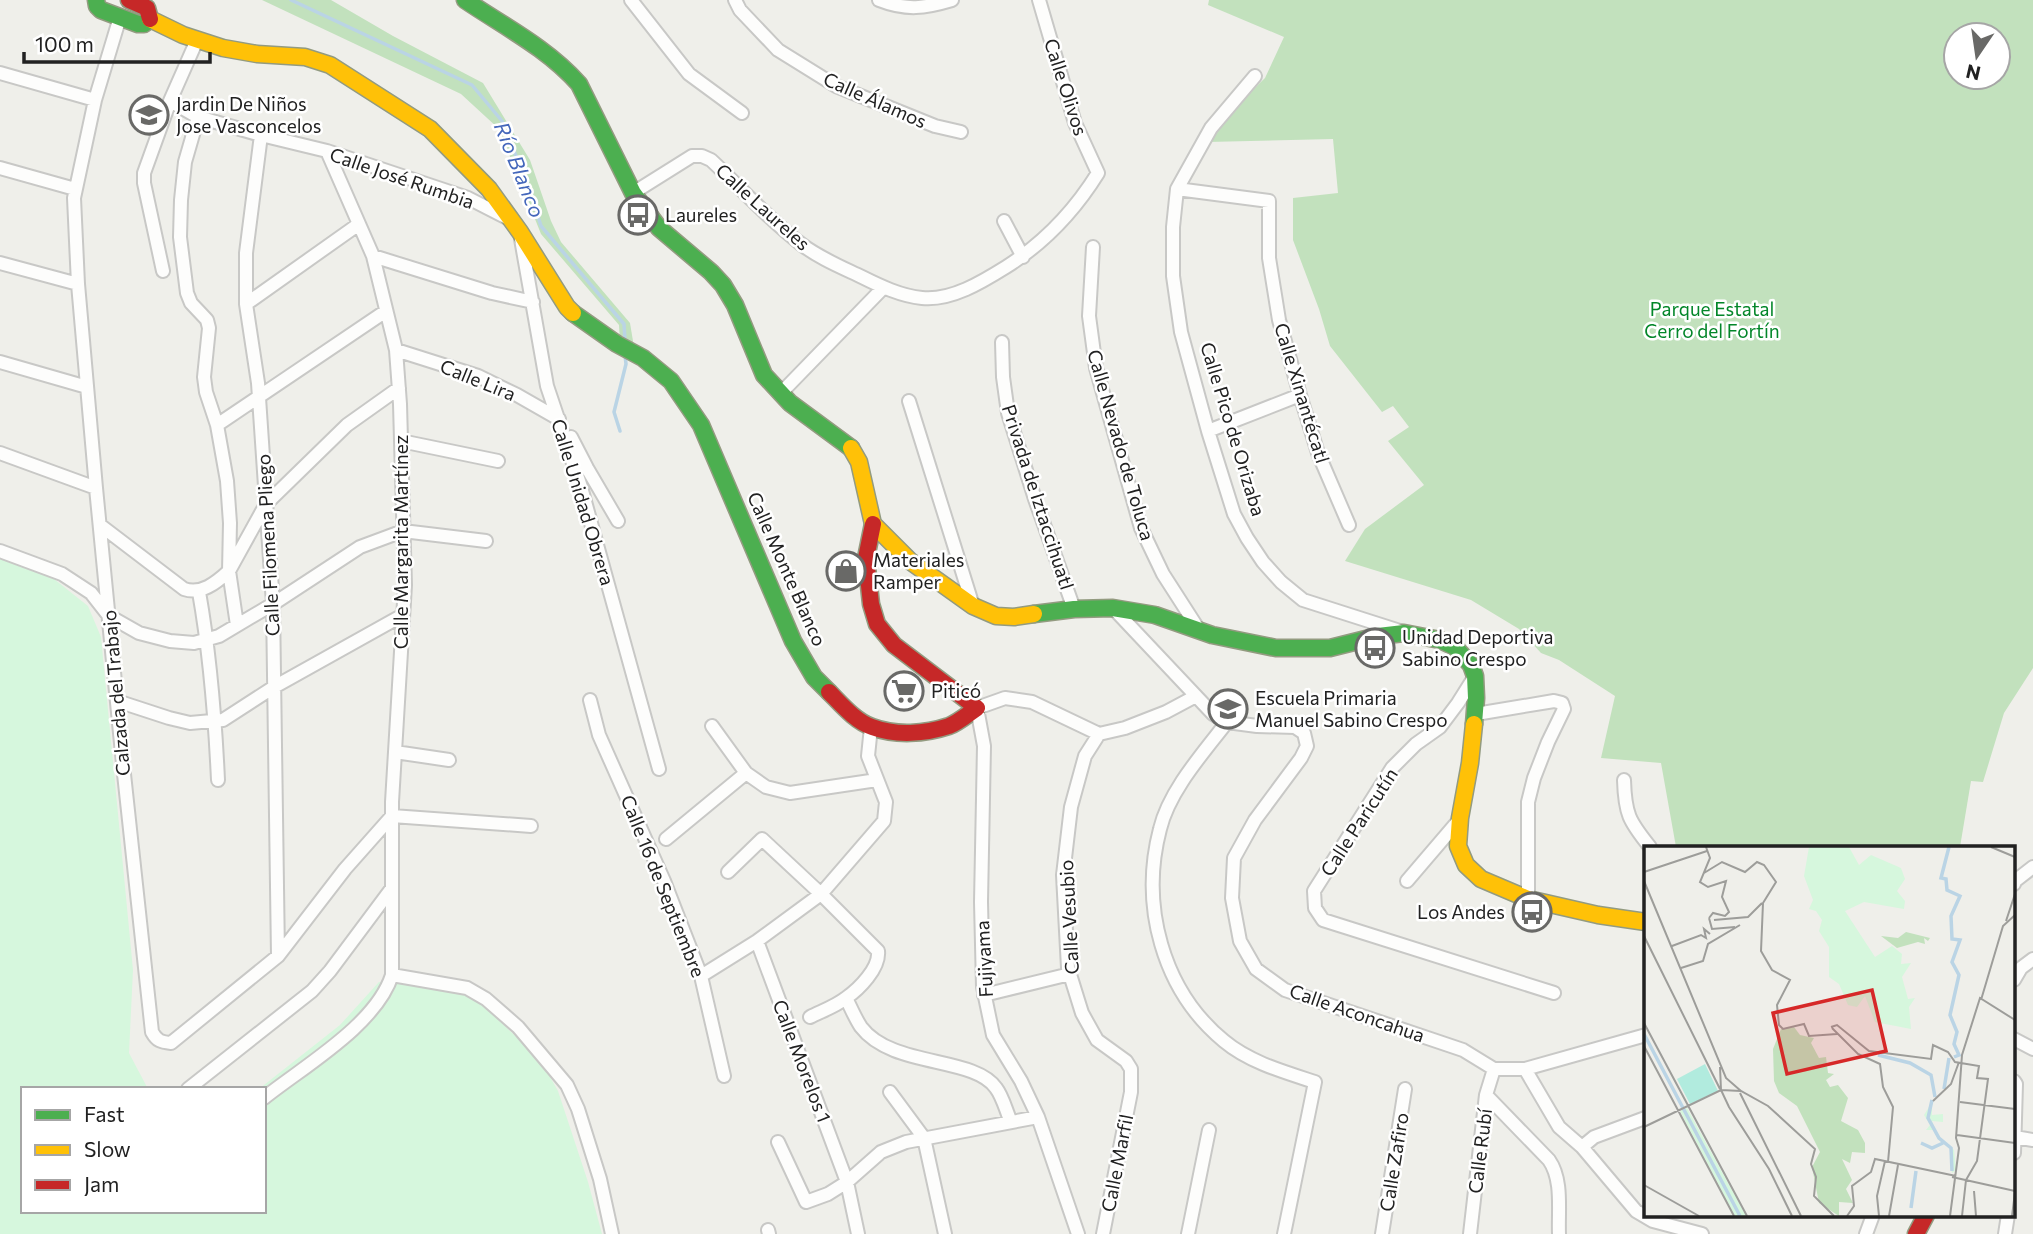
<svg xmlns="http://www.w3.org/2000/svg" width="2033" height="1234" font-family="Commissioner,sans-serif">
<rect width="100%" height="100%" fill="#efefea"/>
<!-- forest -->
<path fill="#c2e1bd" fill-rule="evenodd" d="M262,0H331L393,36L483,83L530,160L551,221L561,242L630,323L634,347L620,342L619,325L541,234L499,129L461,94Z
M1209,0H2033V668L2004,713L1983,782L1971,781L1960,847H1676L1661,763L1601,758L1615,696L1559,660L1541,653L1519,629L1471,600L1345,561L1365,529L1424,485L1388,441L1409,427L1393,406L1382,412L1330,346L1319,309L1293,240V198L1338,193L1333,139L1207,142L1230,112L1265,78L1284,37L1208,5ZM1956,35H1998V77H1956Z"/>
<!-- park -->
<path fill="#d6f7dd" d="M0,559L54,579L88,606L101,637L133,970L129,1053L148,1089H23V1211H264V1089H259L340,1025L379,982L449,987L479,1001L541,1061L558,1091L588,1182L602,1234H0Z"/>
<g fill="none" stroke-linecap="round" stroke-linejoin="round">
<!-- stream -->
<path stroke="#bad4e5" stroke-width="3.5" d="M291,0L472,85L502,121L530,191L541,226L624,324L625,340
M620,431L614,412L626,364L625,355"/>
<!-- street casing -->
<g stroke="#c8c8c6" stroke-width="16">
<path id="street" d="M631,0L689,74L742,113
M735,0L740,10L778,50L836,86L935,126L961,132
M879,0C907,11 925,8 952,0
M120,17L95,100L74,198L78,284L96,488L124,774L152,1032C157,1041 161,1042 171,1043L278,956L345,869L392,816L531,826
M0,73L95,100
M1255,76L1211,128L1177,189L1173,227V276L1181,332L1208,431L1234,514L1247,538L1263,562L1281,582L1303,600L1400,631
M170,101L198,117L261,135L327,151L468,198L509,219
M198,117L185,162L181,200L180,237L187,293L191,303L207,320L209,328L204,377L206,392L217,425L227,481L230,523L229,571L237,625
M261,135L246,253V304L258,383L273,604L278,956
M0,168L75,189
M1177,189L1269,201V258L1279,320L1300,395L1318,453L1349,525
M633,193L692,156H702L711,160C741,188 768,219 801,244C819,258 841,267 862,277C880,286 901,296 922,298C951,301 982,282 1006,267C1044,243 1075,210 1098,173L1075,123L1039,0
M1004,221L1023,257
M521,239L547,386L581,487L659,769
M1093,247L1089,316L1096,368L1141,528L1163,574L1199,630
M373,256L492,293L533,302
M0,263L78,284
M163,271L144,183V173L170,101L197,40
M246,304L359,224
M1002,342L1003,377L1008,413L1035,499L1074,609
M396,350L478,376L517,395L559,419
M0,362L87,387
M780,394L883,288
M909,401L973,606
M217,425L386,311
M1208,431L1300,395
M571,437L587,468L618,521
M401,441L498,461
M0,453L96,488
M100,525L184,589C201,595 216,583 229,571L266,504L347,425L399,388
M0,551L62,574L91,593L109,616L139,633L170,641L194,643L219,636L273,604L360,547L403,531L486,541
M199,592C210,654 215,716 218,780
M1113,608L1213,714L1227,722L1257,726L1295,727L1304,733L1307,746L1301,758L1255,820L1234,858L1232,898L1240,941L1256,969L1285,990L1463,1050L1494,1069
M1475,676L1458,703L1440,727L1416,744L1392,768L1314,891L1315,908L1323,920L1554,993
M590,700L599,735L664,881L701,976L724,1076
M117,701L169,718L190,723L223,720L274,687L403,615
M1476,714L1554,701L1562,703L1564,709L1548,742L1534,778L1528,802V899
M1227,722C1203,753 1169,791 1160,829C1140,905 1162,990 1224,1041C1249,1062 1284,1072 1315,1082L1284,1234
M712,726L746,773L766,787L790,793L877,780
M1099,734L1085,756L1071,807L1063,875L1068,968L1082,1013L1097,1040L1126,1061L1131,1069V1092L1103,1234
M395,752L449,760
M1624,780C1625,814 1629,821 1650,847
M666,839L746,773
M728,872L762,839L821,894L878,951C880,968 859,989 846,998C836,1006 822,1011 810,1017
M1407,881L1460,819
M2014,884L2015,881L2033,867
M757,941L847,1182L858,1234
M392,975L467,988L486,999L518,1027L567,1085L578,1109L600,1179L612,1234
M701,976L757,941L821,894L884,821L886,802L868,756L871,727
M2014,980L2021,968L2033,959
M984,995L1070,974
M846,998C851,1008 855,1018 861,1027C892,1068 974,1056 996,1088C1003,1097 1006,1111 1011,1122
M2014,1039L2033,1049
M1494,1069H1525L1646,1035
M1525,1069L1559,1127L1582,1147L1636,1211L1653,1221L1702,1234
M2014,1081L2016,1084L2014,1153
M188,1089L312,991L330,971L392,888
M890,1092L924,1138L945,1234
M1486,1095L1549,1160C1563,1180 1558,1210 1559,1234
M264,1098C304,1066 376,1025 392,975V802L405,585L400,404L396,350L373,256L327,151
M2015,1137L2033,1140
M778,1142L806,1202L828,1194L847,1182L881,1152L906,1142L1038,1117
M1582,1147L1594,1137L1645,1118
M768,1230L769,1234
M1078,1234L1038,1117L1021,1081L993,1035L983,987L981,902L984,746L977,708L1005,698L1032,702L1099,734L1125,728L1166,712L1196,696
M1188,1234L1209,1130
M1382,1234L1405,1089
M1470,1234L1486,1095L1494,1069
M1866,1234L1873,1215
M2005,1234L2008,1215"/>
</g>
<!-- fast casing -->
<g stroke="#939b80" stroke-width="19">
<path id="fast" d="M96,0L97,6L101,10L138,24H144L150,19
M465,0C505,27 547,48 579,84L633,193L659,228L711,272L723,285L735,305L764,375L790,403L851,448
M573,313L617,344L643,358L671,381L701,425L793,641L814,677L829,692
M1034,614L1074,609L1113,608L1155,615L1212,635L1276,648H1330L1378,636L1404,633L1440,640L1455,647L1471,665L1475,676L1476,698L1474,724"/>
</g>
<!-- slow casing -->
<g stroke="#939b80" stroke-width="19">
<path id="slow" d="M150,19L183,35L223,48L257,54L305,57L330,65L430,129L489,189L520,232L567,307L573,313
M851,448L859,462L873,524L910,561L973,606L996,616L1014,617L1034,614
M1474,724L1470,763L1460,818L1458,846L1466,865L1481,879L1528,899L1598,915L1646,922"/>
</g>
<!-- jam casing -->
<g stroke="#939b80" stroke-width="19">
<path id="jam" d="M129,0L147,8L150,19
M829,692C841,704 855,721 872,727C896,736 925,734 949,726C959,722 968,714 977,708L894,645L877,624L871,604L866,558L873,524
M1916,1234L1926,1215"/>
</g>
<!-- street -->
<use href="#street" stroke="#fdfdfc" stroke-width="12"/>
<!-- fast -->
<use href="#fast" stroke="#4caf50" stroke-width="16"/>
<!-- slow -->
<use href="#slow" stroke="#ffc107" stroke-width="16"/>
<!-- jam -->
<use href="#jam" stroke="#c62828" stroke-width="16"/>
</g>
<!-- icons -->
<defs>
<g id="school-ring" transform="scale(2.0125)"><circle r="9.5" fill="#fff" stroke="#696967" stroke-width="1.5"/><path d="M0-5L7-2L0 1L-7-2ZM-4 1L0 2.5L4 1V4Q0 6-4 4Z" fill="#696967"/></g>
<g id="bus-ring" transform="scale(2.0125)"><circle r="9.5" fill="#fff" stroke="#696967" stroke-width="1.5"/><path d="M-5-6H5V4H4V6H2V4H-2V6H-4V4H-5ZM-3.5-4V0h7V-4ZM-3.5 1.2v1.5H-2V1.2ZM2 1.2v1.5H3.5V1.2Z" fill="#696967"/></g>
<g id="shop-ring" transform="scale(2.0125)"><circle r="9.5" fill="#fff" stroke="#696967" stroke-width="1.5"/><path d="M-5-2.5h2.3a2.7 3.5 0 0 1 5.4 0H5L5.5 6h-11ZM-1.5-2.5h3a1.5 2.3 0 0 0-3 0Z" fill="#696967"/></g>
<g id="supermarket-ring" transform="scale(2.0125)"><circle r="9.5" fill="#fff" stroke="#696967" stroke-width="1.5"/><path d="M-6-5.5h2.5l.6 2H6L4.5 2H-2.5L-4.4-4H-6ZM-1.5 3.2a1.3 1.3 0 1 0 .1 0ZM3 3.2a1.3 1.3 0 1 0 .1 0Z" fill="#696967"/></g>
</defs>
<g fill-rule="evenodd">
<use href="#school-ring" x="149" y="115"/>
<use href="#bus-ring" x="638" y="215"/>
<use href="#shop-ring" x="846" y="571"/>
<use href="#bus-ring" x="1375" y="648"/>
<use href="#supermarket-ring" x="904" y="691"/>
<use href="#school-ring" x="1228" y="709"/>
<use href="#bus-ring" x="1532" y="912"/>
</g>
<g text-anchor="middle" stroke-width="5" stroke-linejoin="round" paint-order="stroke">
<!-- street labels -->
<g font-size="19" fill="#212121" stroke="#fff">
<text transform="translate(1066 87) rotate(72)" y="7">Calle Olivos</text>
<text transform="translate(875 100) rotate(24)" y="7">Calle Álamos</text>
<text transform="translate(402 178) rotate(19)" y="7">Calle José Rumbia</text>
<text transform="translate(763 207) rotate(42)" y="7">Calle Laureles</text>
<text transform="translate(478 380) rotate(22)" y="7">Calle Lira</text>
<text transform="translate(1302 393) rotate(73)" y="7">Calle Xinantécatl</text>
<text transform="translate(1233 429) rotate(73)" y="7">Calle Pico de Orizaba</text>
<text transform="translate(1121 445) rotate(74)" y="7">Calle Nevado de Toluca</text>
<text transform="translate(1038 497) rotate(72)" y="7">Privada de Iztaccihuatl</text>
<text transform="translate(583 502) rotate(73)" y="7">Calle Unidad Obrera</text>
<text transform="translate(401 542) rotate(-90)" y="7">Calle Margarita Martínez</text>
<text transform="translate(268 545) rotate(-93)" y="7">Calle Filomena Pliego</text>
<text transform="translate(787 569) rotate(66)" y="7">Calle Monte Blanco</text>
<text transform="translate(116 693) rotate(-95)" y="7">Calzada del Trabajo</text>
<text transform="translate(1359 822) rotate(-57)" y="7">Calle Paricutín</text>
<text transform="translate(663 886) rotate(68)" y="7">Calle 16 de Septiembre</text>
<text transform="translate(1069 917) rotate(-93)" y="7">Calle Vesubio</text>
<text transform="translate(984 959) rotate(-93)" y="7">Fujiyama</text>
<text transform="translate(1357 1013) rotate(19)" y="7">Calle Aconcahua</text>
<text transform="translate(802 1061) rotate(69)" y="7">Calle Morelos 1</text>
<text transform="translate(1480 1151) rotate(-83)" y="7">Calle Rubí</text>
<text transform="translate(1394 1162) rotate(-81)" y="7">Calle Zafiro</text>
<text transform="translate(1117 1163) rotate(-79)" y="7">Calle Marfil</text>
</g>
<!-- poi labels -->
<g font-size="19" fill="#212121" stroke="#fff" text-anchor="start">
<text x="176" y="111">Jardin De Niños<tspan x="176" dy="22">Jose Vasconcelos</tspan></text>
<text x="665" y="222">Laureles</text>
<text x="873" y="567">Materiales<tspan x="873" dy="22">Ramper</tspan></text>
<text x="1402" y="644">Unidad Deportiva<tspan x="1402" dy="22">Sabino Crespo</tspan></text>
<text x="931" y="698">Piticó</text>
<text x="1255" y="705">Escuela Primaria<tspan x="1255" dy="22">Manuel Sabino Crespo</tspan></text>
<text x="1505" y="919" text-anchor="end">Los Andes</text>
</g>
<!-- park labels -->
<g font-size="19" fill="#038629" stroke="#fff">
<text x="1712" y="316">Parque Estatal<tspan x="1712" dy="22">Cerro del Fortín</tspan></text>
</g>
<!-- water labels -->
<g font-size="21" font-style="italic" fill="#4467bb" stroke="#fff">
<text transform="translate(519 170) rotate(68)" y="7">Río Blanco</text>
</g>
</g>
<!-- overview -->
<g transform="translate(1644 846)">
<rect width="371" height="371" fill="#efefea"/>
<path d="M262,86L286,92L284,95L280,92L281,98L274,96L253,102L237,90L254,92ZM150,181L156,189L170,192L167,197L175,212L182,211L184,227L190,228L182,234L186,241L194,239L204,252L197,275L214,284L221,297V307L208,306L206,317L198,313L208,334L202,343L209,357L195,356V370L175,357L168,321L176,306L153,260L135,247L130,235L129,203L137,183Z" fill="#c2e1bd"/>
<path d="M165,1H205L215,19L227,9L257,22L261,33L253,45L261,55L260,63L220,56L201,65L231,111L248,100L258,108L257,118L267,117L258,131L264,153L271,152L265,161L267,183L231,176L221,150L213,161L204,159L195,138L185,131V101L175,85L178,74L172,65L165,63L169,54L160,30ZM288,256V269L299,268V276L288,275L294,290L310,304L312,324L308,327L306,302L294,293L290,284H282L286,279L280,269ZM43,262L102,370H91L36,265Z" fill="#d6f7dd"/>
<path d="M61,218L74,245L46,258L33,233Z" fill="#b1ebde"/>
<path fill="none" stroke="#bad4e5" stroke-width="3.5" d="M305,1L297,32L302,33L303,44L316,50L307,70L308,93L316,94L308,116L315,129L306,169L313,186L310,198L315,209L310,211M0,188L96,370M234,209L266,217L287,229L291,251M300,243L305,212M288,254L284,272L295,292L307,302L308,325M277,297L288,302L299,297M267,362L272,325"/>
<path fill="none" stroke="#9d9d9a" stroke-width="2" d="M62,1L66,12L56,36L64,41L82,35L78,51L85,66L81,70L69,67L65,72M347,1L371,11M0,26L63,5M60,27L78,16L101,26L113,16L120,19L132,36L119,57L117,105L128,124L146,134L133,159L135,179L139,183L160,178L165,190L193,188M0,35L82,232L97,245M65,72L68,83L91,81M70,74L104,71L118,57M362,75L371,48M0,90L76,243M28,100L57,89L62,92L60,83L66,88M37,122L59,115L64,98L96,79M337,154L359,80L371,69M0,177L103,370M187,181L193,179L225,205L287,213L289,199L304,206L311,216L335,220L333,232L344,233L333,315L322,334M188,182L214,208L236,218L239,241L249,261L244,316M0,200L90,370M76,221L77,244L85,261L125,323L148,370M96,247L157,370M289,255L307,238L315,216M316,256L371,263M0,281L77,244L97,245L124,260L171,303L167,318L172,331L170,350L190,370M313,289L371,297M308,331L371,345M0,339L55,370M330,345L332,370M203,370L210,360L208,340L227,326L231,313L312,330M235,370L233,350L241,315M245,370L254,319M306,370L315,302L312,292L318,209L336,152L371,174M318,370L322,334M368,370L371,346"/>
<path fill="#d62828" fill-opacity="0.15" stroke="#d62828" stroke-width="3.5" d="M228,144L242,205L143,228L129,167Z"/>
<rect width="371" height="371" fill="none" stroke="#212121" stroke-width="3.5"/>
</g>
<!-- legend -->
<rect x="21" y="1087" width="245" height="126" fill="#ffffff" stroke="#a6a6a6" stroke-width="2"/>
<rect x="35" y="1110" width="35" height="10" fill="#4caf50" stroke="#a6a6a6" stroke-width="2"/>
<text x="84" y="1122" font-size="21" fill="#212121">Fast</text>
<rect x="35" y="1145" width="35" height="10" fill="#ffc107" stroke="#a6a6a6" stroke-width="2"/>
<text x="84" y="1157" font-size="21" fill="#212121">Slow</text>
<rect x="35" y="1180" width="35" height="10" fill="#c62828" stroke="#a6a6a6" stroke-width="2"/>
<text x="84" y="1192" font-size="21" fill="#212121">Jam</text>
<!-- north arrow -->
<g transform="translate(1977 56) rotate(193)"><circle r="33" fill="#ffffff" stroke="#a6a6a6" stroke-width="2"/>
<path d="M0-5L12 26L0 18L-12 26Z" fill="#696967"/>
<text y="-10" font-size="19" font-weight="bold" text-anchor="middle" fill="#212121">N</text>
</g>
<!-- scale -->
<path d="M24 52v10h186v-10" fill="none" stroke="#212121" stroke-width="3.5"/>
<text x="35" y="52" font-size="21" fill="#212121" stroke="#ffffff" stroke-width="5" paint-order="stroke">100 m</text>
</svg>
